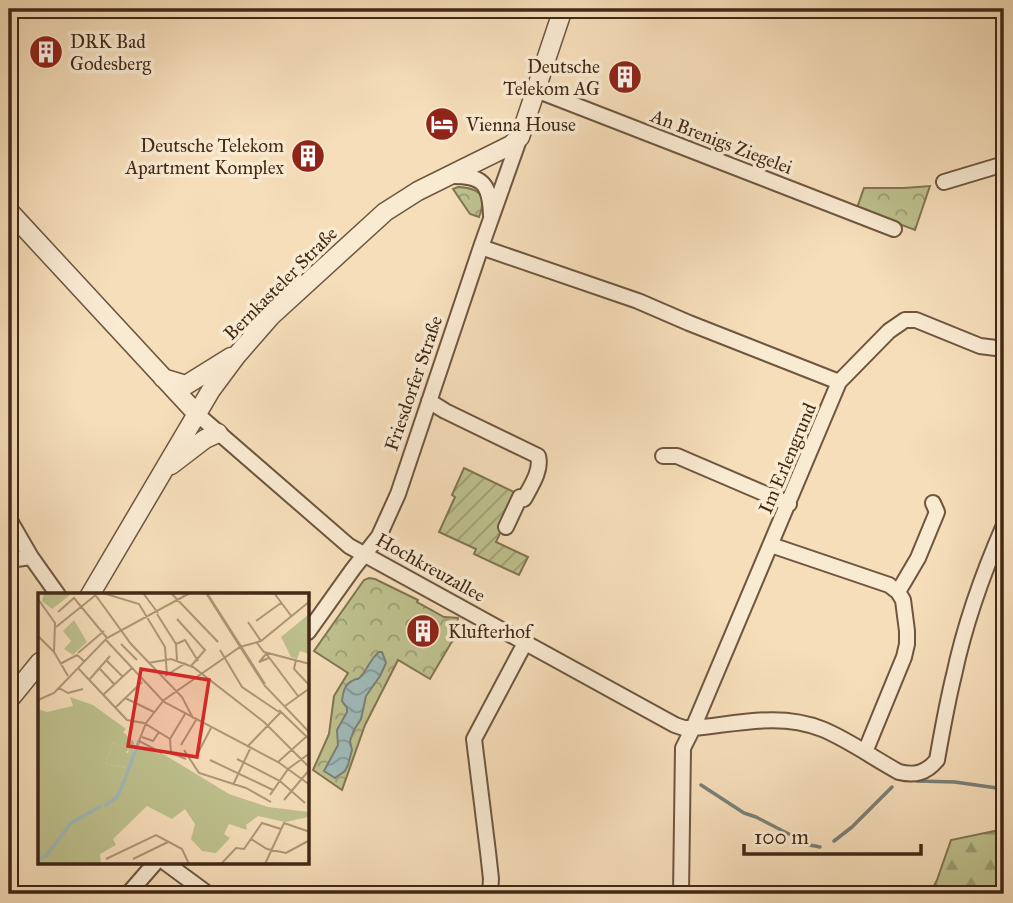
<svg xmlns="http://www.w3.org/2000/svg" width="1013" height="903" font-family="'IM FELL Great Primer',serif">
<defs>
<pattern id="forest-firs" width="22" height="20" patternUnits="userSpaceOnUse" patternTransform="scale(1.75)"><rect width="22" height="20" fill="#bec18e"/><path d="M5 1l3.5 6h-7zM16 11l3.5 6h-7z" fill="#9c9d73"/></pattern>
<pattern id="park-crowns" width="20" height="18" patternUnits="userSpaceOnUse" patternTransform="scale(1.75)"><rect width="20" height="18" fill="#bec18e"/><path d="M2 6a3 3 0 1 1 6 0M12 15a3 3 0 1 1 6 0" fill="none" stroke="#9c9d73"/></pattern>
<pattern id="garden-furrows" width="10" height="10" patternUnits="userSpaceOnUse" patternTransform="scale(1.75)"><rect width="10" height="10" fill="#bec18e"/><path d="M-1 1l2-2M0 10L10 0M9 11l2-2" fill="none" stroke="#9c9d73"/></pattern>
<pattern id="water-waves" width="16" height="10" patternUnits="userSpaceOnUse" patternTransform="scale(1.75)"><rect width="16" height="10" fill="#a0bab9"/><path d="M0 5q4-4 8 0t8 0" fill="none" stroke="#849795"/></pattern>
</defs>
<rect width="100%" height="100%" fill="#f6deba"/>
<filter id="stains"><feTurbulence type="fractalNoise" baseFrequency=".00286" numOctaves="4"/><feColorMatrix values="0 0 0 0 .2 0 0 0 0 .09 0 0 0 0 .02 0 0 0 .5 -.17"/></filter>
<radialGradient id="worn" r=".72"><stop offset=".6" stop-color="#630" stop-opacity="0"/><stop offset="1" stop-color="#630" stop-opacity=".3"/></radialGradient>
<!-- forest -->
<path fill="url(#forest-firs)" stroke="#807552" stroke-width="2" d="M1004,829V894H930L937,880L951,840Z"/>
<!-- park -->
<path fill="url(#park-crowns)" stroke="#807552" stroke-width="2" d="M930,186L915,230L857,208L864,188H904Z
M458,187C481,188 487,196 479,217L470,214L453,189Z
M369,578L375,579L418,600L417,602L444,617L458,618L455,639L451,643L430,679L398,660L365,725L342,790L313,770L329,734L334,696L348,673L314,651L364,580Z"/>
<!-- garden -->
<path fill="url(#garden-furrows)" stroke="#807552" stroke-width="2" d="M464,468L518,494L496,542L528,557L519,575L474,554L476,549L439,532L455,497L452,495Z"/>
<!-- water -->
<path fill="url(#water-waves)" stroke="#7a8078" stroke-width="2" d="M379,652H382L386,663L380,676L366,696L361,719L354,730L350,741L352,750L348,765L345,771L335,778L324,771L338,745L337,730L347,712V708L342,701C343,693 344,685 352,681C360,676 355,683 362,675C368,668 371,658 379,652Z"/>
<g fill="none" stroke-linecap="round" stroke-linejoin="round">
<!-- stream -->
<path stroke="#7a8078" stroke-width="3.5" d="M917,781L955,782L1004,789
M701,785L744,813L756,817L810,845L820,847
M834,841L852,827L892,787"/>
<!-- minor casing -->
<g stroke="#6e563f" stroke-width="18">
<path id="minor" d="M9,17L15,9
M536,90L894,229
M449,176C483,175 490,183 491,216
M944,182L1004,164
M481,247L638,301L689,323L839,382
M429,401L445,411L538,456C542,470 531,486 524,499L520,497L506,527
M197,414L349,546L675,725L684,728H693C737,724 780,712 822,729C849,740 873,758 899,772C915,776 926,773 937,760C942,732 947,703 954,675C965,623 983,573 1004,525
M663,456H677L789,504
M9,519L31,557L58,595
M771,545L889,585L898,592L903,600L907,631V644L904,657L865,752
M9,560L31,557
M898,592L918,558L937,512L933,503
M308,632L353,569L379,536L398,494L481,247L520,137
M166,863L208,894
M128,894L155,863
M490,894L491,879L488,852L474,739L525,643
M681,894L683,748L693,728L839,382L889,331L905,320H916L980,346L996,348L1004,345"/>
</g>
<!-- tertiary casing -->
<g stroke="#6e563f" stroke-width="21">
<path id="tertiary" d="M9,211L197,414
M163,378L186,385L231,357
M171,465L205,439L218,433
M90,595L211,390L237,355L271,316L385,212L418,191L511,145L520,137L563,9
M9,700L40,662"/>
</g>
<!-- minor -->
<use href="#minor" stroke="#f9ead2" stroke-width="14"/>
<!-- tertiary -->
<use href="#tertiary" stroke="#f9ead2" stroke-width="18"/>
</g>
<!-- icons -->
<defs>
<g id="building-disc" transform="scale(1.75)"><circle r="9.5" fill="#8f2418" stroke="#f9ead2"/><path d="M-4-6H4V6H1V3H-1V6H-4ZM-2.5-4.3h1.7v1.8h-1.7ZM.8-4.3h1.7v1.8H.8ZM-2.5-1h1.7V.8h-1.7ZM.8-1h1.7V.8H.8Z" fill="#fff"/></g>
<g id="hotel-disc" transform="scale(1.75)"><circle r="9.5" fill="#8f2418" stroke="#f9ead2"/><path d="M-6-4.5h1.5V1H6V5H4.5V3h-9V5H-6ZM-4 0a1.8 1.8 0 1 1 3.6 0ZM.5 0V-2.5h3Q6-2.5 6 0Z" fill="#fff"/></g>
</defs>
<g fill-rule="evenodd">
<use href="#building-disc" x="46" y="52"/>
<use href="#building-disc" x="625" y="77"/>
<use href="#hotel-disc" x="442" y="124"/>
<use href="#building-disc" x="308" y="156"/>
<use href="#building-disc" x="423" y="631"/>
</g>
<g text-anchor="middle" stroke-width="7" stroke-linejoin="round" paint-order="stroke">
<!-- poi labels -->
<g font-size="19" fill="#412916" stroke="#f9ead2" text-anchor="start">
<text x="70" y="48">DRK Bad<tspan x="70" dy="22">Godesberg</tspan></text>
<text x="600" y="73" text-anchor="end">Deutsche<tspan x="600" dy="22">Telekom AG</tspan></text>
<text x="466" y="131">Vienna House</text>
<text x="284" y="152" text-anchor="end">Deutsche Telekom<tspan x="284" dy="22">Apartment Komplex</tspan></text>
<text x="448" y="638">Klufterhof</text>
</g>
<!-- street labels -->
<g font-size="19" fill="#412916" stroke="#f9ead2">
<text transform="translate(722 141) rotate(21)" y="7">An Brenigs Ziegelei</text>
<text transform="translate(280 283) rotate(-45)" y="7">Bernkasteler Straße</text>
<text transform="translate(413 383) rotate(-71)" y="7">Friesdorfer Straße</text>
<text transform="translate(787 458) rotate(-67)" y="7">Im Erlengrund</text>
<text transform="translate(431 567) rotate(29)" y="7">Hochkreuzallee</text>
</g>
</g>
<!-- overview -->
<g transform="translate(38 593)">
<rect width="271" height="271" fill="#f6deba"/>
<path d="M75,150L92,155L80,168L88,175L67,170Z" fill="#bec18e"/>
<path d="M6,0H31L32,2L14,16L4,8ZM32,104L55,112L88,136L85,139L96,149L95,159L100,154L127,162L191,201L230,214L271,219V224L247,229L220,223L208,232L209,237L191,231L186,241L192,245L178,260L164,258L153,246L157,231L147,216L134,226L109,213L75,246L78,252L62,261L63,271H0V116L9,119L35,113ZM75,150L91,155L90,160L83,158L79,168L88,175L67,170Z" fill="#bec18e" fill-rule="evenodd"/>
<path d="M271,21V61L262,58L259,66L253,64L243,44Z" fill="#bec18e"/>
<path d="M36,27L49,49L35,62L26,56L33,48L25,38Z" fill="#bec18e"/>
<path fill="none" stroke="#a0bab9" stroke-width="3.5" d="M88,183L101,148M66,213L79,204L88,184M0,267L8,263L33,230L63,213"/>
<path fill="none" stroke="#ae9678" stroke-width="2" d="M56,0L93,51L144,104L155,125M65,0L101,11L127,54L129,83M105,0L120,20M133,0L180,49M168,0L227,93L272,140M169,0L227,91M236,0L254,24M0,6L17,30L16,59L30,83M20,19L36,5L69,45M119,21L138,51L139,67M139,26L167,57L153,73M218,28L243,10M210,29L223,48M18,34L59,1M0,43L16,59M68,47L126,109L240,169L272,192M219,50L226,59L272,71M83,51L99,67M138,51L147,47L160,68M182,57L204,94L241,119M227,59L260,103M40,60L66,38M229,60L221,69L231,65M68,67L85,84M258,67L256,76L272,93M110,70L133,66L155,74L226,129L272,175M22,71L39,62L46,68M40,75L89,127L106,130L132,146L133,160L148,166M61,75L77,92M127,83L148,70M51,87L72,63M21,95L30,100L45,96M65,102L94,75M87,105L116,119M0,107L16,100L69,45L152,0M247,113L272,95M78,114L104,89M241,117L272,147M104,144L115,148L121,139M132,146L147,121M143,152L158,127M209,154L243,119M146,157L161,180L208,195L233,209M124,160L101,148L108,130L126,107L202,54L223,48L272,8M160,160L173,135M199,166L242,188L267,210M172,167L235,197M240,169L269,143M195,192L212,156M232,202L250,176L272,160M246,207L272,176M213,246L229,256L248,260L272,247M68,266L118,242L144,256L151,271M95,266L130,249M183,271L198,255L206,256L224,230L243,236M227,271L246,230L272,239"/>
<path fill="#d62828" fill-opacity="0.15" stroke="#d62828" stroke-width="3.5" d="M103,76L171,87L159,164L90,153Z"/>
<rect width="271" height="271" fill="none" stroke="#412916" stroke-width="3.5"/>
</g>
<!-- margin -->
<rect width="1013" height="903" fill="none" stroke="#f6deba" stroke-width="35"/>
<rect x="10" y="10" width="992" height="882" fill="none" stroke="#412916" stroke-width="3.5"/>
<rect x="18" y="18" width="978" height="868" fill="none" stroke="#412916" stroke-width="2"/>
<!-- scale -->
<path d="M744 844v10h177v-10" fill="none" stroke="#412916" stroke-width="3.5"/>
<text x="754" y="844" font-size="21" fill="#412916" stroke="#f9ead2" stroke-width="5" paint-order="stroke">100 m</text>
<rect width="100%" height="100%" filter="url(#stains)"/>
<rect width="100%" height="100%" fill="url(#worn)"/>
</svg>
